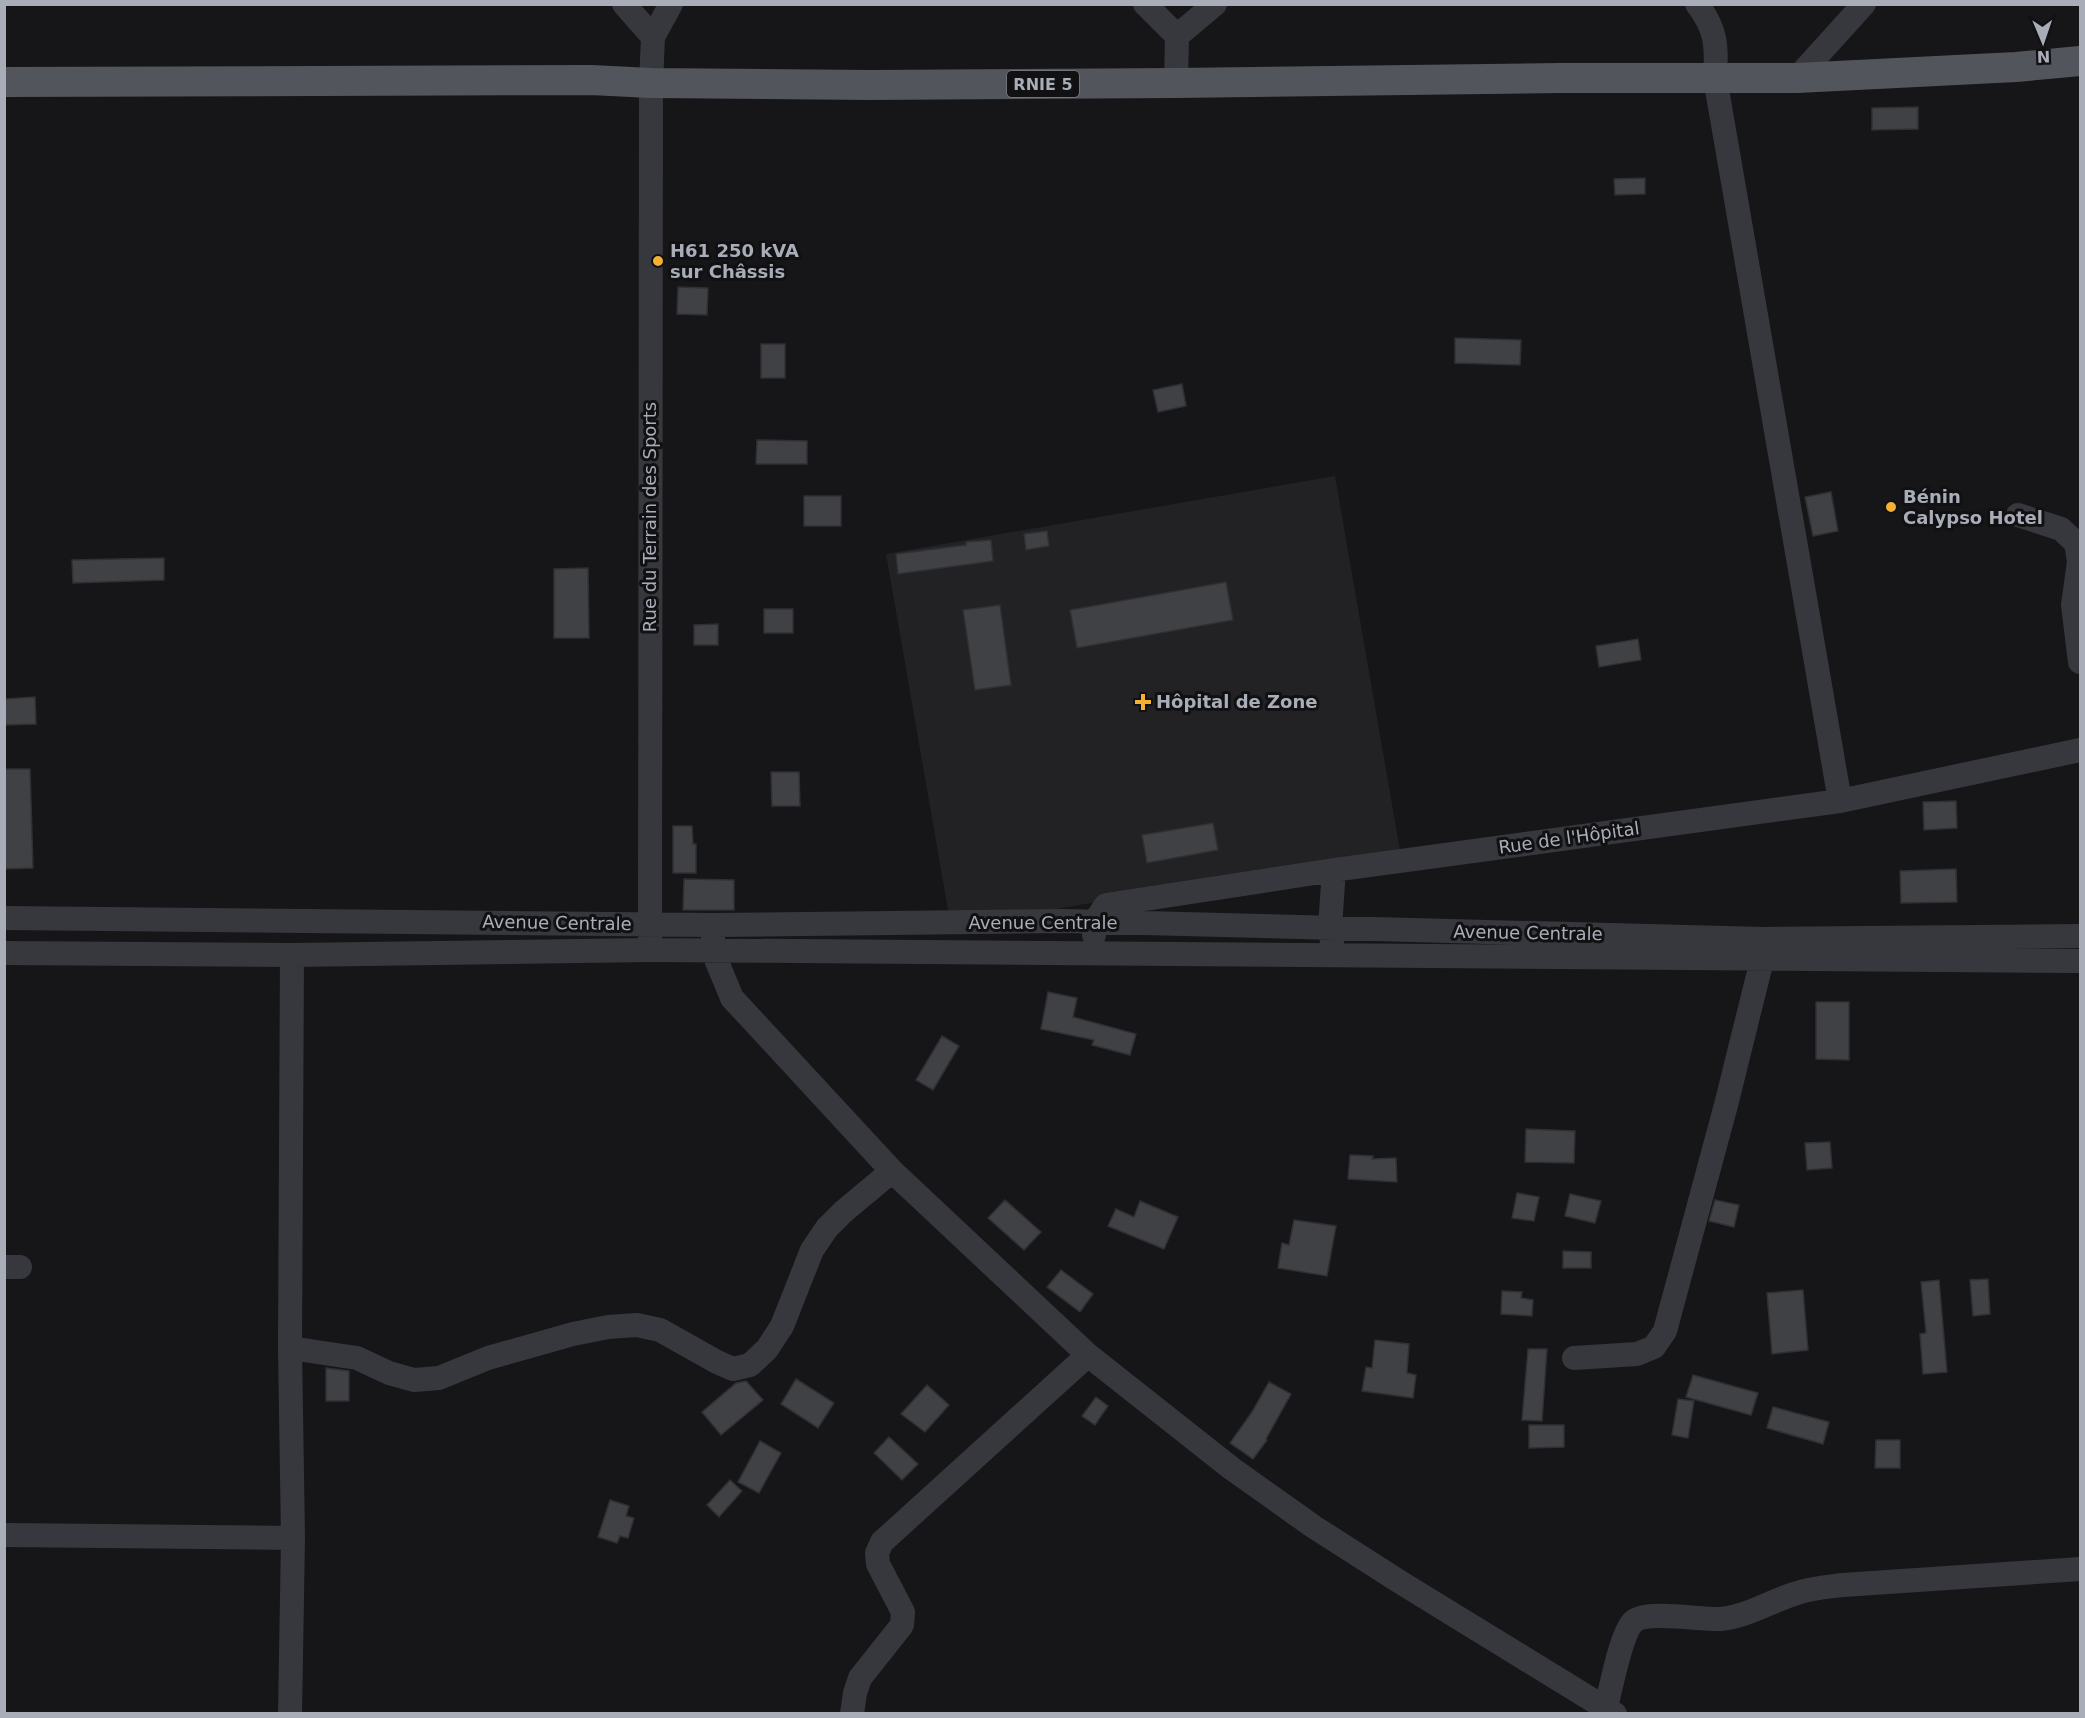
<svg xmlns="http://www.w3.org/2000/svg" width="2085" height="1718" font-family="'DejaVu Sans',sans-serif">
<rect width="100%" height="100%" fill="#161618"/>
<!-- built -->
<path fill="#222225" d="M1335,476L1400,850L951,927L886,554Z"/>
<!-- building -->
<path fill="#404145" stroke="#303034" stroke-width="1.5" d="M1918,107V129L1872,130V108Z
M1645,178V194L1615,195L1614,179Z
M678,287L708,288L707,315L677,314Z
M1455,338L1521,340L1520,365L1455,363Z
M761,344H785V378H761Z
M1182,384L1186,406L1158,412L1153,390Z
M757,440L807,441V464H756Z
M1831,492L1838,531L1813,536L1805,497Z
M804,496H841V526H804Z
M1047,531L1049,546L1026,550L1024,534Z
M991,540L993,561L898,574L896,554L966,545V542Z
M164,558V580L73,583L72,560Z
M588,568L589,638H554V569Z
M1226,582L1233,620L1077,648L1070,610Z
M1000,605L1011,685L975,690L963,610Z
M764,609H793V633H764Z
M718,624V645H694V625Z
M1638,639L1641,660L1599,667L1596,646Z
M35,697L36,724L4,725V699Z
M4,769H30L33,868L4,869Z
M771,772H799L800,806H772Z
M1956,801L1957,828L1924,830L1923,802Z
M1213,823L1218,850L1147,863L1142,835Z
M673,826H692L693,844H696V873H673Z
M1956,869L1957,902L1901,903L1900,871Z
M684,879L734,880V910H683Z
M1048,992L1077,998L1073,1017L1136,1034L1130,1055L1092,1045L1094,1040L1041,1029Z
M1816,1002H1849V1060L1816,1059Z
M942,1036L959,1046L933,1090L916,1080Z
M1526,1129L1575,1131L1574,1163L1525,1162Z
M1830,1142L1832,1168L1807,1170L1805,1143Z
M1350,1155L1373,1156L1372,1159L1396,1158L1397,1182L1348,1179Z
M1517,1193L1539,1197L1534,1221L1512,1218Z
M1570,1194L1601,1201L1595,1223L1565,1216Z
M1005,1200L1041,1232L1024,1250L988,1218Z
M1715,1200L1739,1205L1734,1227L1709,1221Z
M1140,1201L1178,1217L1164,1249L1108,1226L1116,1209L1134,1217Z
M1294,1220L1336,1226L1327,1276L1278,1268L1282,1243L1289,1245Z
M1563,1251L1591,1252V1268H1563Z
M1061,1270L1093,1294L1080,1312L1047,1287Z
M1988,1279L1990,1314L1973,1316L1970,1280Z
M1939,1280L1947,1372L1923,1374L1920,1334L1926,1333L1921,1282Z
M1803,1290L1808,1350L1772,1354L1767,1293Z
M1502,1291L1522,1292L1521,1298L1533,1300L1532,1316L1501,1314Z
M1375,1340L1409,1344L1407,1373L1416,1375L1413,1398L1362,1391L1366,1367L1372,1368Z
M1528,1349H1547L1542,1421L1522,1420Z
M326,1368L349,1371V1401H326Z
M1693,1375L1758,1393L1751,1415L1686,1397Z
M796,1379L834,1403L818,1428L781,1404Z
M746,1381L763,1400L721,1435L702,1412L736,1383Z
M1269,1382L1291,1394L1266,1439L1267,1440L1253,1459L1230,1443L1252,1412Z
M927,1385L949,1405L925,1432L901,1414Z
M1096,1397L1108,1406L1095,1425L1082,1416Z
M1678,1399L1694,1401L1688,1438L1672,1435Z
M1773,1407L1829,1422L1823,1444L1767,1428Z
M1529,1425H1564V1447L1529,1448Z
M889,1437L918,1464L902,1480L874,1453Z
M1876,1440H1900V1468H1875Z
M760,1441L781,1453L759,1493L738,1482Z
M730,1480L742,1491L719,1517L707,1505Z
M610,1500L629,1506L626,1516L634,1518L628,1538L620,1536L617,1543L598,1537Z"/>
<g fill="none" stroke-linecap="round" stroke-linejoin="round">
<!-- minor -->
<path stroke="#37383d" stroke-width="24" d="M624,4L653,37
M1145,4L1177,36
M1697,4C1717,30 1717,47 1715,78L1840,801
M1797,78L1864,4
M1176,83L1177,36L1215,4
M2018,515L2061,529L2076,543L2079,562L2073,605L2080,662
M4,918L712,925L1064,921L1764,939L2080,936
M1094,935V923L1106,905L1334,870L1840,801L2080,750
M713,937V952L732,998L892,1171L1088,1355L1231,1468L1314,1527L1400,1582L1615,1714
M650,939L651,83L653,37L671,4
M1332,943L1330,927L1334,870
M4,953L292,955L650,950L2080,961
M4,1267H20
M290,1348L357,1358L389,1373L414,1380L439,1378L488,1358L573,1334L608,1327L637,1325L660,1330L717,1362L733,1369L750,1365L767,1349L782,1326L812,1250L827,1228L843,1212L892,1171
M1574,1358L1637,1354L1654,1347L1665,1331L1726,1105L1762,960L1763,944
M4,1535L293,1538
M1606,1707C1611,1689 1621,1632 1634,1621C1648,1610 1701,1620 1720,1619C1746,1617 1769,1602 1794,1594C1810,1588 1826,1587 1843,1585L2080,1569
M290,1714L293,1538L290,1348L292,955
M852,1714L855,1693L860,1678L902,1625L903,1612L878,1564L877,1553L882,1542L1088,1355"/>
<!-- major -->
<path stroke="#53555c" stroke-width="30" d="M4,82L591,80L651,83L871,85L1176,83L1560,78H1797L2016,67L2080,61"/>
</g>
<!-- markers -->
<g fill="#f2b134" stroke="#111113" stroke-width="2">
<circle cx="658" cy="261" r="6"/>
<circle cx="1891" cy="507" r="6"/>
<path d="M1140 693h6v6h6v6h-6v6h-6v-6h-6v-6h6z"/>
</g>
<g text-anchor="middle" stroke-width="6" stroke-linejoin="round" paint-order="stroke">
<!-- shield labels -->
<rect fill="#111113" stroke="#7b7e86" stroke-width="1.5" x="1007" y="71" width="72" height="26" rx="4.5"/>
<g font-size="16" font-weight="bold" fill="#a8adb8">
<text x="1043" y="90">RNIE 5</text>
</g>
<!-- poi labels -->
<g font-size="18" font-weight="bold" fill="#a8adb8" stroke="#111113" text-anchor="start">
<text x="670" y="257">H61 250 kVA<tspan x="670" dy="21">sur Châssis</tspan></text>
<text x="1903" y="503">Bénin<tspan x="1903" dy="21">Calypso Hotel</tspan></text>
<text x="1156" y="708">Hôpital de Zone</text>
</g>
<!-- street labels -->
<g font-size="18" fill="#a8adb8" stroke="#111113">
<text transform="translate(650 517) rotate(-90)" y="6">Rue du Terrain des Sports</text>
<text transform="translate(1569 838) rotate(-8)" y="6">Rue de l'Hôpital</text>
<text transform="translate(557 923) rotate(1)" y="6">Avenue Centrale</text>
<text x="1043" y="929">Avenue Centrale</text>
<text transform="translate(1528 933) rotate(1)" y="6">Avenue Centrale</text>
</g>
</g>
<!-- border -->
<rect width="2085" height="1718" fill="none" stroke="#a8adb8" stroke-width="12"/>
<!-- north arrow -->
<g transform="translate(2043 42) rotate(178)" stroke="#111113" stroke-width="4.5" paint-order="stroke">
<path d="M0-4.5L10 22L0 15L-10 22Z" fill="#a8adb8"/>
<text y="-9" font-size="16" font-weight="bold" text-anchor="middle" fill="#a8adb8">N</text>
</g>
</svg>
